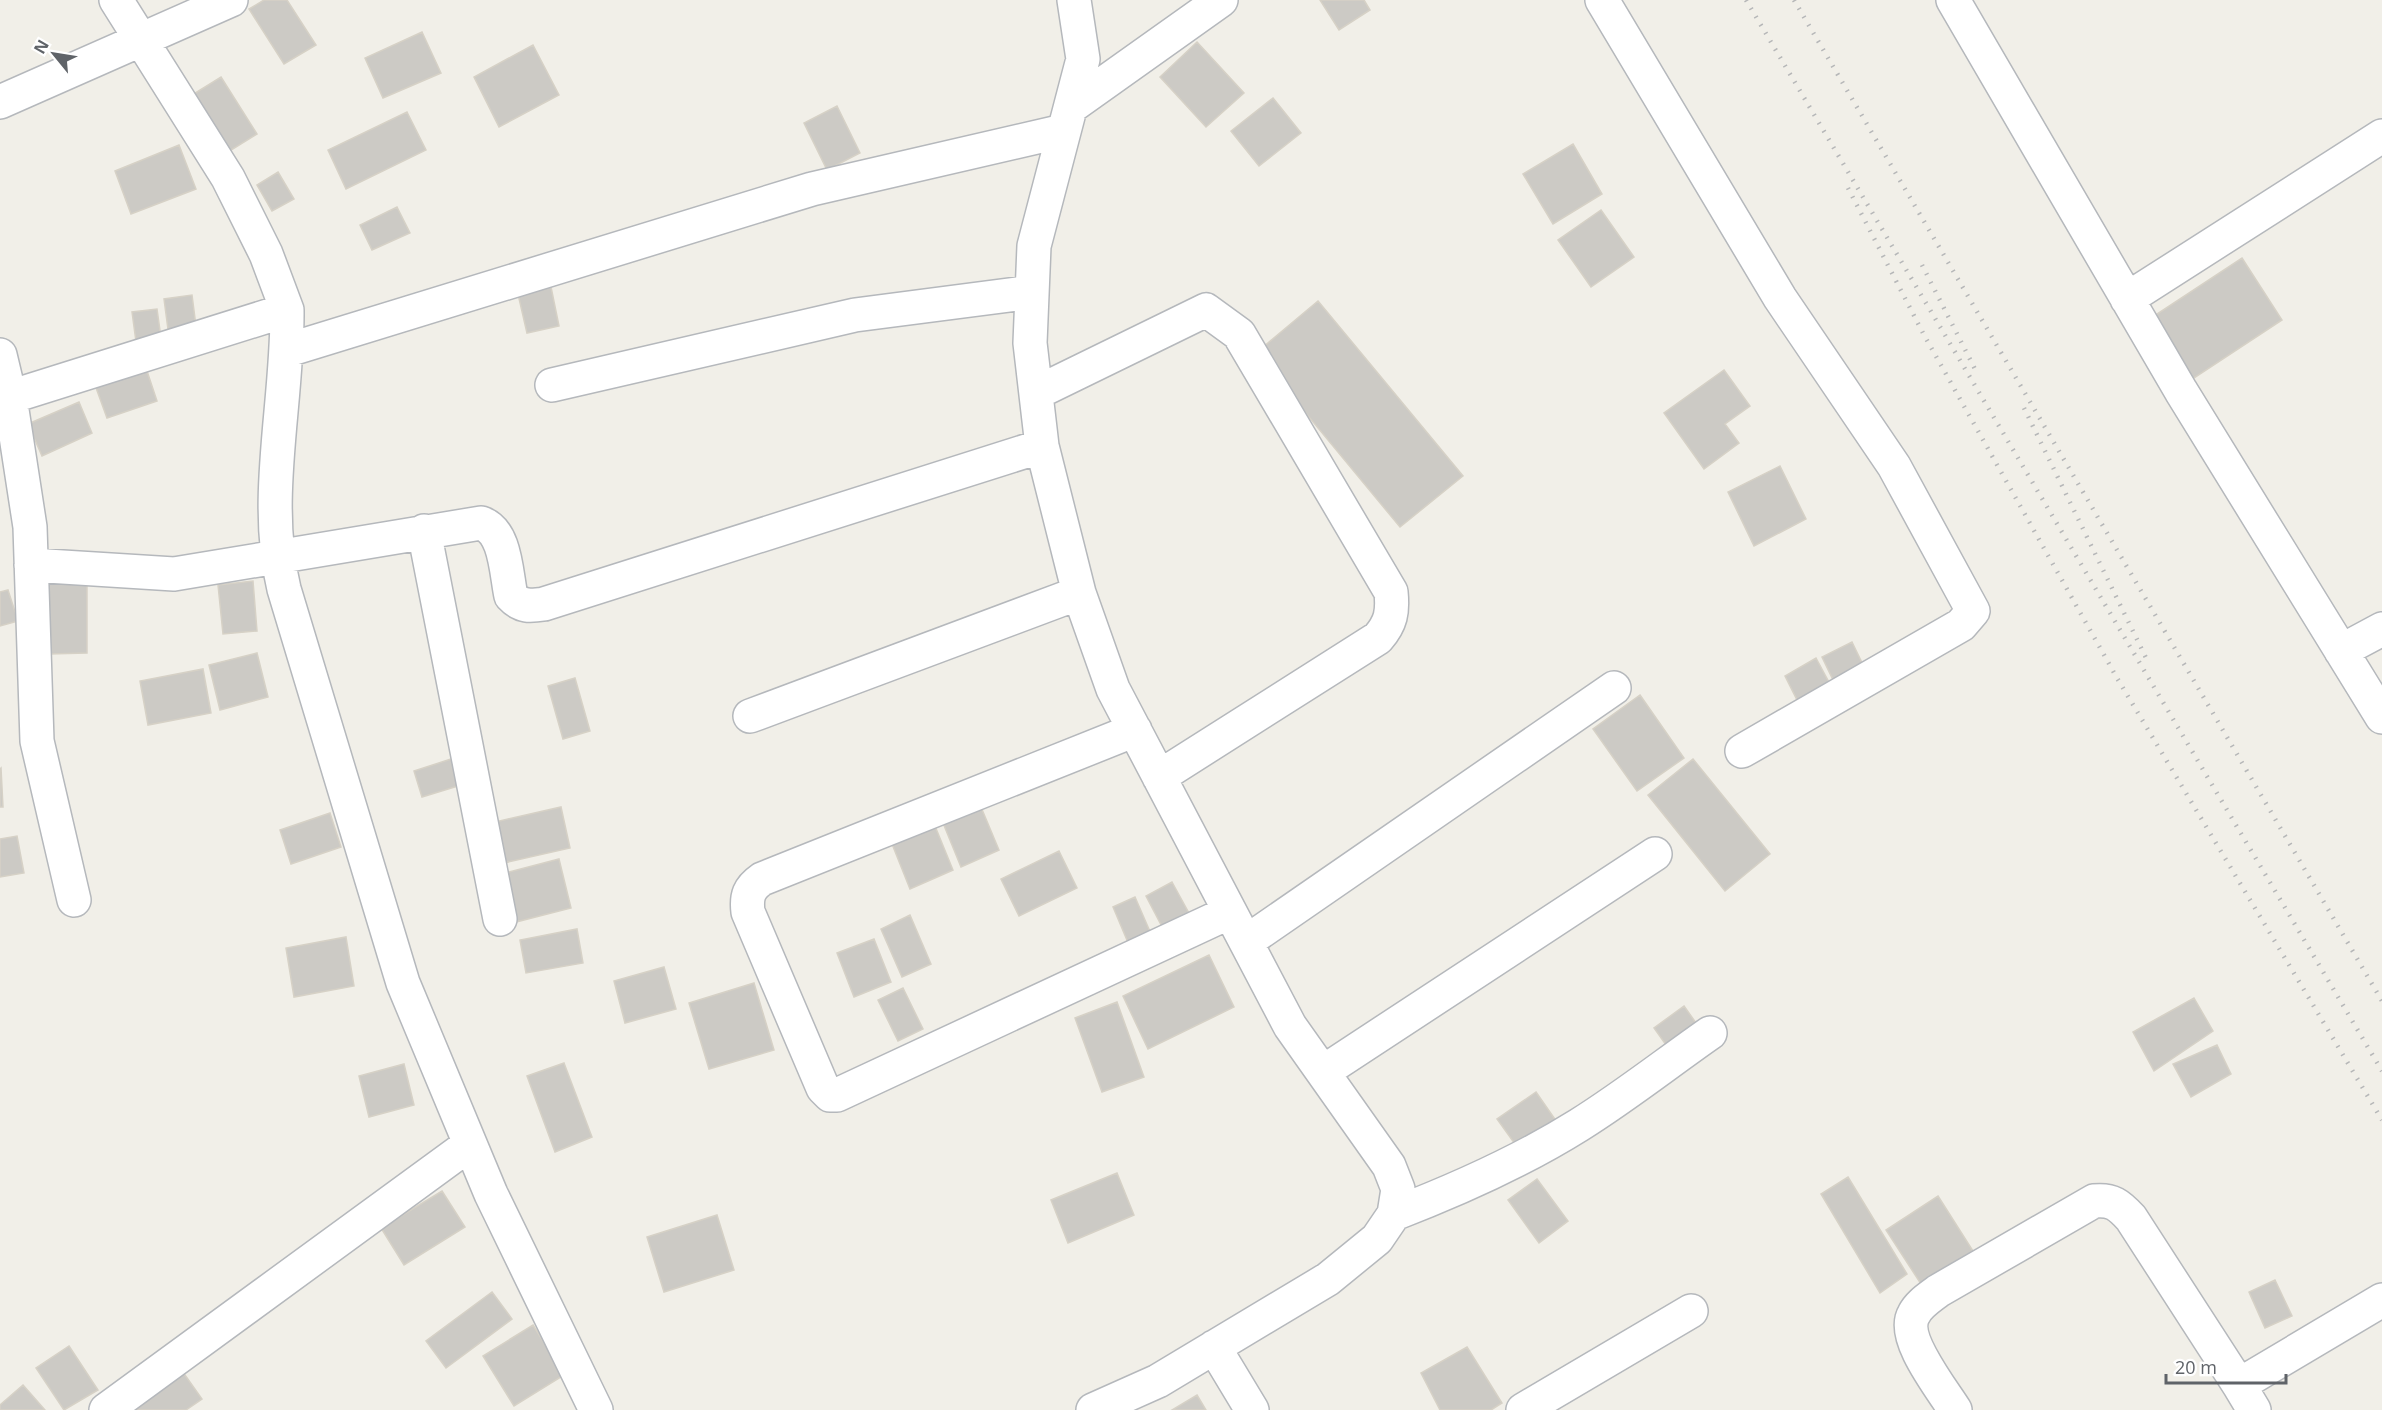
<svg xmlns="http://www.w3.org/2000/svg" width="2382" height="1410" font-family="'Open Sans',sans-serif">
<rect width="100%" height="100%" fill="#f1efe8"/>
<!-- building -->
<path fill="#cccac5" stroke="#d6d1c6" stroke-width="1.5" d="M264,0H287L316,45L284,64L249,9Z
M1320,0H1364L1370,10L1339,30Z
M422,32L441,73L383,98L365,58Z
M1197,42L1244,93L1206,127L1160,77Z
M533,45L559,95L499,127L474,77Z
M221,77L257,134L228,152L192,95Z
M1273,98L1301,133L1259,166L1231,131Z
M837,106L860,153L827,170L804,123Z
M407,112L426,150L346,189L328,150Z
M1573,144L1602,194L1553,224L1523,174Z
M179,145L196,189L131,214L115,171Z
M278,172L294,199L272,211L257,185Z
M397,207L410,233L372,250L360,225Z
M1601,210L1634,257L1591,287L1558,240Z
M2242,258L2282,320L2191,380L2151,318Z
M551,287L559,326L527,333L518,294Z
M192,295L197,334L169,337L164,299Z
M1318,301L1463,476L1400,527L1256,353Z
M157,309L162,345L137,349L132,312Z
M146,368L157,401L107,418L95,385Z
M1724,370L1750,406L1725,424L1739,443L1704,469L1664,413Z
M79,402L92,433L42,456L28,424Z
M1780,466L1806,519L1754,546L1728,492Z
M49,577H87V653L49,654Z
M253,581L257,631L223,634L218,585Z
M8,590L18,621L0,626V592Z
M1852,642L1865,669L1835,684L1822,657Z
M257,653L268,697L220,710L209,665Z
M1816,658L1831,686L1799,704L1785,676Z
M203,669L211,713L148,725L140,681Z
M575,678L590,731L563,739L548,686Z
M1640,695L1684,758L1637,791L1593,729Z
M451,759L458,786L422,797L414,771Z
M1693,759L1770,854L1725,891L1648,795Z
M1,768L3,807H0V769Z
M561,807L570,848L504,863L495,822Z
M981,807L999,850L961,867L943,823Z
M330,813L341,847L291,864L280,830Z
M935,826L953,870L910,889L892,844Z
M17,836L24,873L0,877V839Z
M1059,851L1077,888L1019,916L1001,879Z
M559,859L571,908L516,922L505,873Z
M1172,882L1196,926L1169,940L1146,896Z
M1135,897L1155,943L1132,952L1113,907Z
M910,915L931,964L902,977L881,929Z
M577,929L583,963L526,973L520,940Z
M346,937L354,986L294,997L286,948Z
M874,939L891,982L854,997L837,953Z
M1209,955L1234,1007L1148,1049L1123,996Z
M664,967L676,1009L625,1023L614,981Z
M754,983L774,1050L709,1069L689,1003Z
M903,988L923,1029L898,1041L878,1000Z
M2194,998L2213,1031L2154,1071L2133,1032Z
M1117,1002L1144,1077L1102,1092L1075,1018Z
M1684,1006L1701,1030L1671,1052L1654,1028Z
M2217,1045L2231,1074L2191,1097L2173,1064Z
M564,1063L592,1137L555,1152L527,1076Z
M404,1064L414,1105L369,1117L359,1076Z
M1536,1092L1559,1125L1520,1151L1497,1119Z
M1117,1173L1134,1215L1068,1243L1051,1200Z
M1848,1177L1907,1274L1880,1293L1821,1194Z
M1537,1179L1568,1221L1539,1243L1508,1200Z
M442,1191L465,1227L404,1265L381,1228Z
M1938,1196L1973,1251L1921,1284L1886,1230Z
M717,1215L734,1270L664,1292L647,1237Z
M2275,1280L2292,1316L2265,1328L2249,1292Z
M492,1292L512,1319L446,1368L426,1341Z
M533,1325L564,1375L514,1406L483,1356Z
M69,1346L98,1390L64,1410L36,1368Z
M1467,1347L1502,1403L1491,1410H1440L1421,1373Z
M180,1368L202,1399L186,1410H127Z
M23,1385L45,1410H0V1405Z
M1197,1395L1206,1410H1172Z"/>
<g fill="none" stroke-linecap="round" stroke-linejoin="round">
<!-- minor casing -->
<g stroke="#b5b8bc" stroke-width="36">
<path id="minor" d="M1074,0L1083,59L1034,246L1030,343L1042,446L1079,593L1113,689L1290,1026L1389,1166L1398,1189L1394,1214L1377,1239L1328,1279L1158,1381L1093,1410
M1602,0L1780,298L1894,466L1973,611L1961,625L1742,751
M1953,0L2181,391L2382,717
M0,102L231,0
M1072,106L1221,0
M2127,299L2382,136
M287,310C288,403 262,498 284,589L403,983L491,1194L596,1410
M288,350L812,189L1063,131
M0,355L10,397L30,527L37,741L74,900
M552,385L855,315L1032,292
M1036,393L1206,310L1239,334L1391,592C1393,612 1391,623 1378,638L1159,777
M10,397L287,310L266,254L228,178L116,0
M424,531L500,919
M31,565L174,574L481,523C506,531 506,573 511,596C521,607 530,606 544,604L1042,446
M2341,651L2382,629
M750,716L1079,593
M1135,730L762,879C749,888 746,896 748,912L823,1088L830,1095H837L1230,912
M1246,942L1614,688
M1323,1072L1655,854
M1394,1214C1459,1189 1520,1162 1579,1125C1624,1097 1667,1063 1710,1033
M1214,1347L1252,1410
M106,1410L470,1144
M1523,1410L1691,1311
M1955,1410C1942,1389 1900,1337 1914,1314C1919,1304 1929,1298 1938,1291L2094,1201C2112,1199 2119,1205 2131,1218L2239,1385
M2254,1410L2239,1385L2382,1300"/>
</g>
<!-- minor -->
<use href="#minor" stroke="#fff" stroke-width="33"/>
<!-- rail -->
<path stroke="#b6b7b8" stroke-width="4.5" stroke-dasharray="1.5 8" stroke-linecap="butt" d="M1746,0L2382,1071
M1794,0L2382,1001
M1848,188L1924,335L2117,678L2382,1120
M1922,265L1978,375
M2024,408L2149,664"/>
</g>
<!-- north arrow -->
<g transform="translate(54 54) rotate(300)" stroke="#ffffff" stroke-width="4.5" paint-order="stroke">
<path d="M0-4.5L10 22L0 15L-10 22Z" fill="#5f6368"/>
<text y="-9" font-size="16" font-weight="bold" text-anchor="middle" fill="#5f6368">N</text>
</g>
<!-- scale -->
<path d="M2166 1374v9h120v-9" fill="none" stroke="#5f6368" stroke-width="3"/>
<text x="2175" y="1374" font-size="18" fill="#5f6368" stroke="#ffffff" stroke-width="4.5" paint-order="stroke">20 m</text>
</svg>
